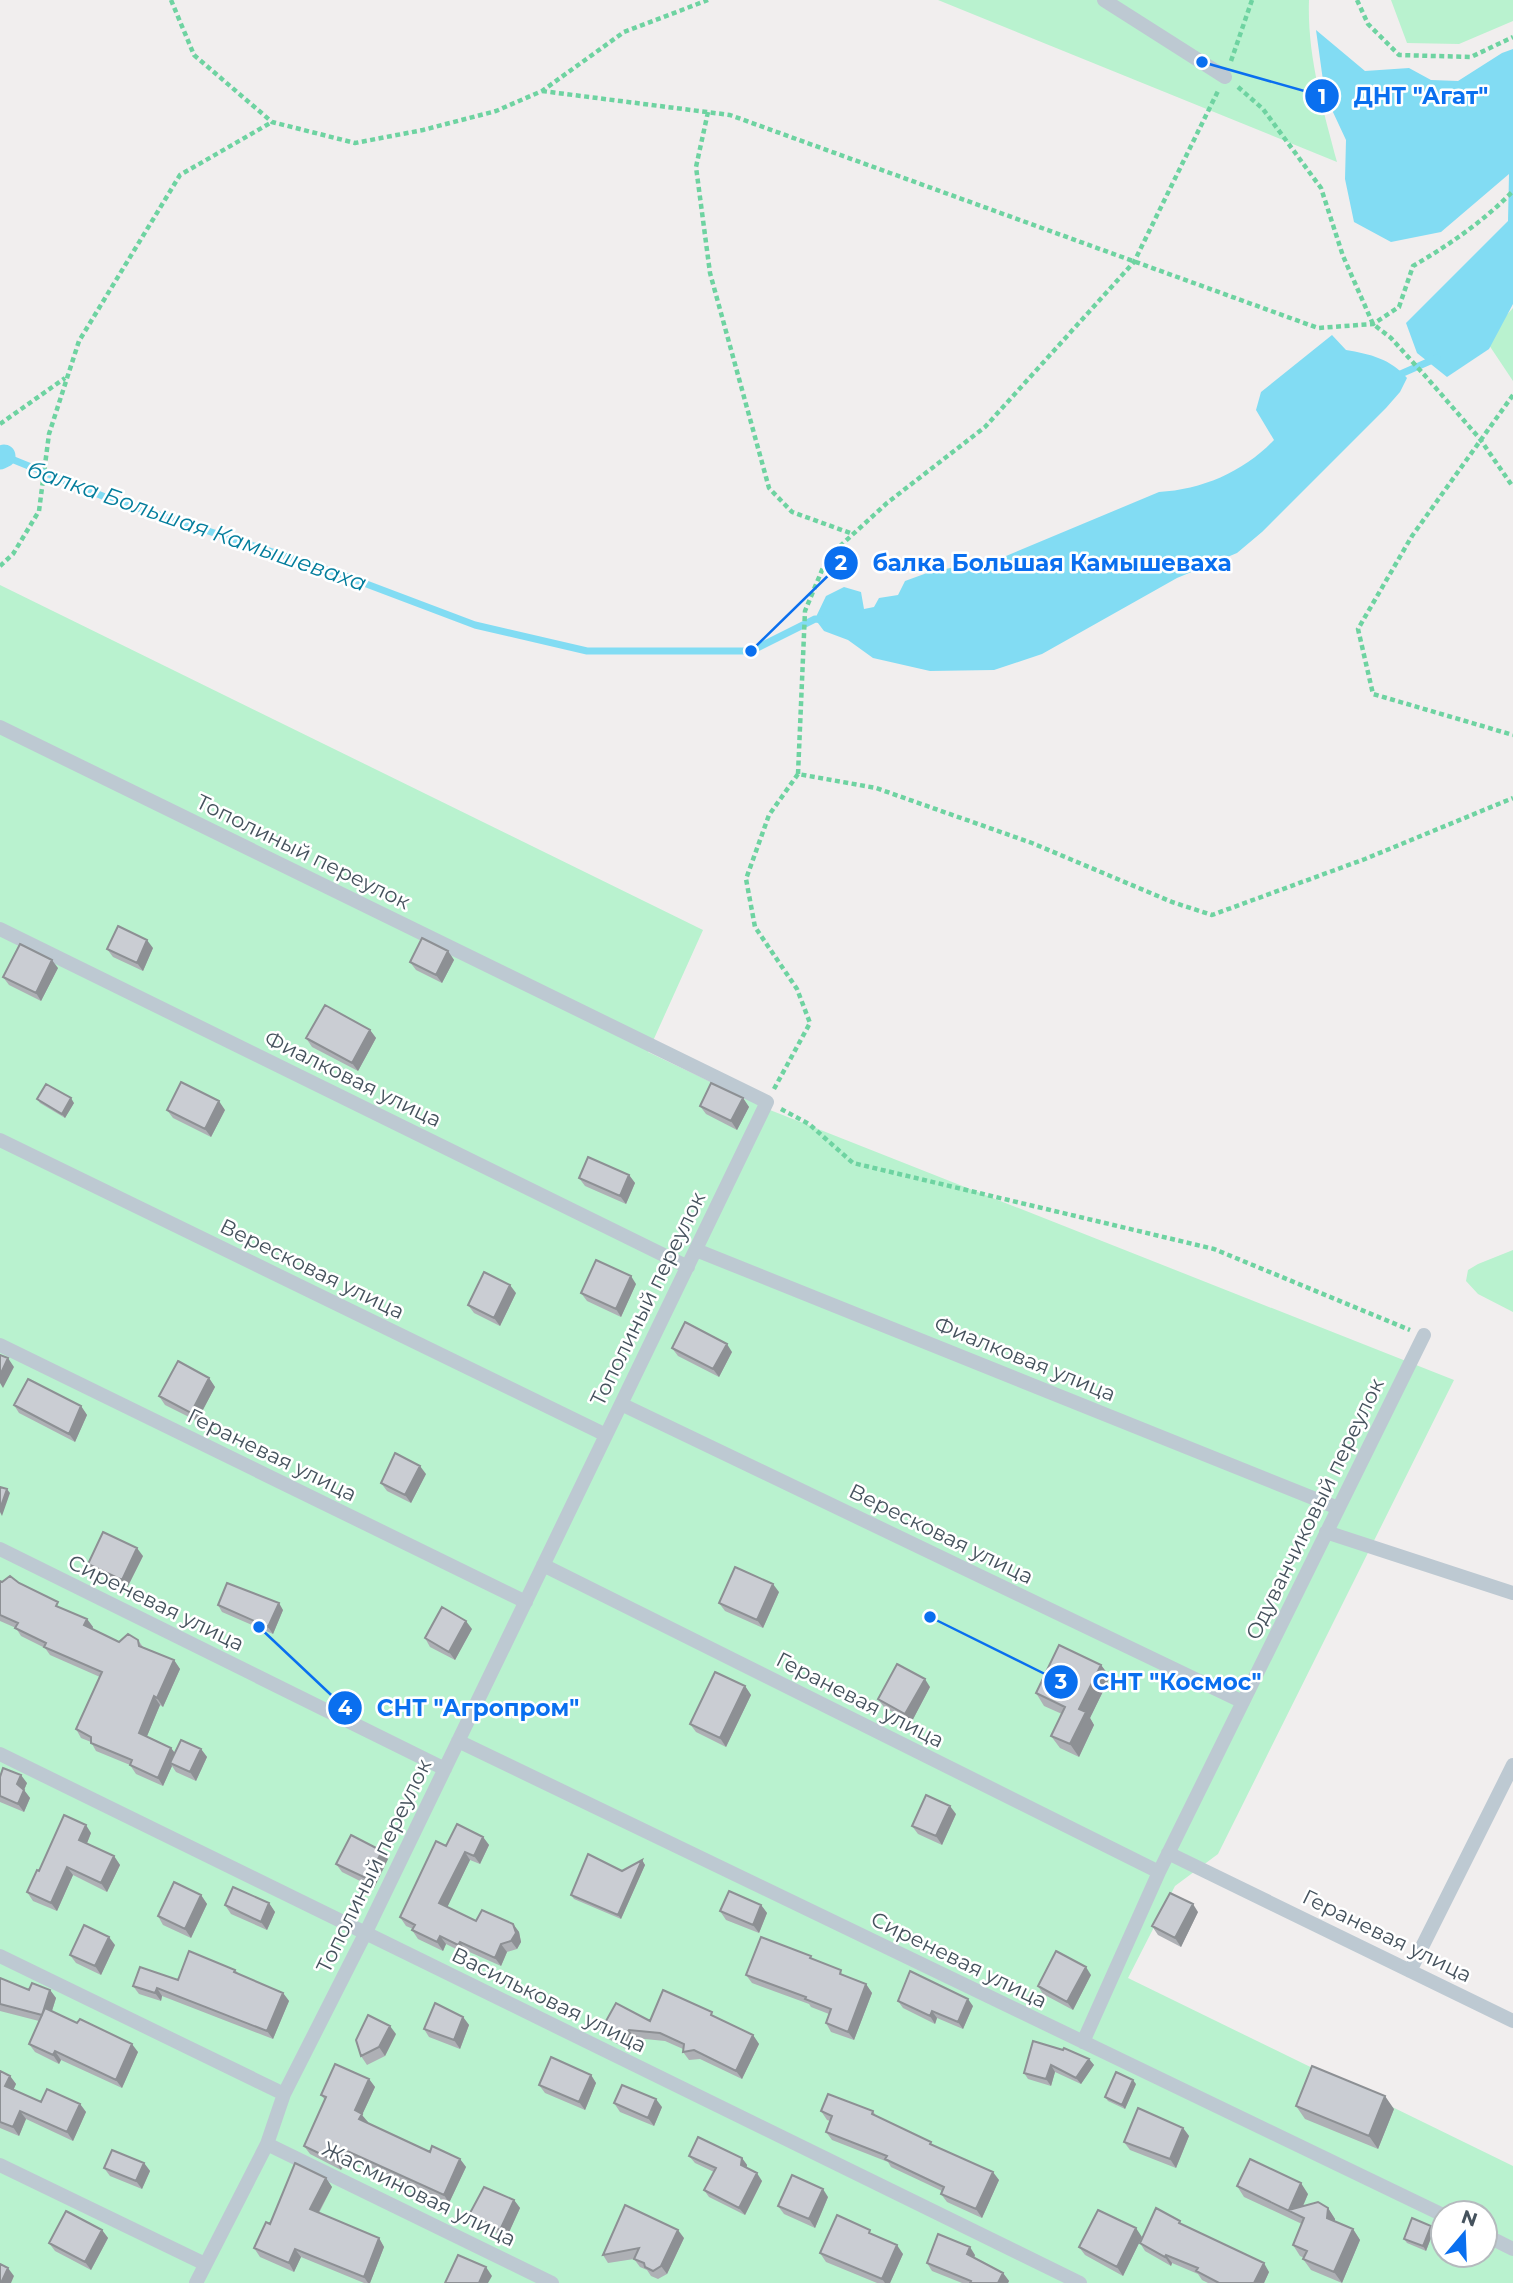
<svg xmlns="http://www.w3.org/2000/svg" width="1513" height="2283" font-family="Montserrat,sans-serif">
<rect width="100%" height="100%" fill="#f1eeee"/>
<!-- green -->
<path fill="#b9f2cf" fill-rule="evenodd" d="M938,0H1309C1307,55 1323,109 1337,162Z
M1391,0H1513V21L1459,44L1407,43Z
M1513,308V381L1485,339Z
M0,585L703,930L648,1052L770,1110L1454,1380L1218,1854L1175,1886L1128,1978L1513,2166V2283H0ZM1443,2213H1485V2255H1443Z
M1513,1250V1312L1478,1294L1466,1281L1468,1270L1478,1264Z"/>
<!-- water -->
<path fill="#82dcf3" d="M1316,30L1365,71L1409,68L1431,80L1458,81L1502,53L1513,49V304L1489,349L1447,377L1417,353L1406,323L1508,221L1509,174L1441,232L1391,242L1354,222L1345,179L1346,140L1325,95Z
M1332,335L1346,350C1370,354 1391,359 1407,378L1400,392L1386,408L1262,532L1237,553L1177,578L1042,654L994,670L930,671L873,658L848,640L824,631L815,619L826,596L844,587L861,592L864,609L874,607L879,598L898,595L905,581L927,573L1006,556L1159,492C1202,490 1245,471 1274,440L1256,410L1261,392Z"/>
<g fill="none" stroke-linecap="round" stroke-linejoin="round">
<!-- stream -->
<path stroke="#82dcf3" stroke-width="7" d="M1396,376L1437,358
M4,456L110,499L340,574L475,625L587,651H751L815,619L824,620"/>
<!-- canal -->
<path stroke="#82dcf3" stroke-width="23" d="M0,458L4,456"/>
<!-- path -->
<path stroke="#6ed3a1" stroke-width="4.5" stroke-dasharray="5 3.5" stroke-linecap="butt" d="M171,0L194,55L272,122L355,143L423,130L496,111L542,91L624,32L708,0
M1357,0L1368,24L1399,55L1471,57L1513,37
M1231,61L1252,0
M1238,87L1263,109L1321,188L1343,256L1373,324L1391,338L1428,379L1480,439L1513,487
M542,91L730,115L1318,328L1373,324L1399,307L1413,266C1449,245 1484,221 1513,191
M708,112L696,167L710,273L769,488L792,512L853,534
M1513,395L1412,536L1358,629L1373,694L1513,735
M0,424L65,378
M0,566L13,554L39,511L49,434L79,341L180,175L272,122
M798,774L805,611L827,558L887,503L985,427L1134,262L1218,91
M774,1089L810,1023L797,989L755,927L746,879L769,815L798,774L876,788L1032,843L1172,902L1212,915L1365,859L1513,798
M781,1109L809,1124L853,1163L1214,1249L1410,1330"/>
<!-- service -->
<path stroke="#bdc9d2" stroke-width="14" d="M1104,0L1225,77
M0,727L767,1102L365,1934L284,2094L267,2144L196,2283
M0,929L688,1267
M0,1140L606,1435
M696,1250L1338,1508
M0,1345L526,1602
M621,1404L1243,1702
M1326,1532L1513,1593
M0,1549L445,1769
M543,1565L1159,1872
M458,1741L1443,2215
M0,1754L1080,2283
M1168,1853L1513,2021
M0,1956L284,2094
M1410,1971L1513,1765
M1083,2042L1159,1872L1424,1335
M267,2144L552,2283
M0,2165L205,2264
M1485,2235L1513,2249"/>
</g>
<!-- wall -->
<path fill="#aeb0b5" d="M153,948L143,971L113,957L107,949Z
M448,951L454,960L442,983L416,970L410,962Z
M58,968L41,1001L9,985L3,977Z
M370,1030L376,1038L358,1071L312,1047L306,1038Z
M743,1098L749,1107L737,1130L706,1114L700,1106Z
M37,1099L74,1103L65,1118L40,1103Z
M167,1110H225L211,1137L173,1118Z
M629,1175L635,1183L626,1204L585,1186L579,1178Z
M636,1284L621,1317L587,1301L581,1293Z
M516,1293L500,1326L474,1313L468,1305Z
M672,1348L732,1352L719,1377L678,1356Z
M209,1378L215,1387L197,1421L165,1405L159,1396Z
M14,1405L81,1406L87,1415L75,1442L19,1413Z
M426,1474L411,1503L387,1491L381,1483Z
M143,1556L127,1588L94,1572L88,1564Z
M0,1581L19,1583L62,1609L87,1619L93,1627L92,1629L119,1642L138,1640L143,1647L174,1660L180,1669L163,1707L160,1705L147,1736L171,1748L175,1753L201,1749L207,1757L196,1781L176,1772L172,1766L163,1786L136,1774L130,1765L96,1751L91,1742L81,1738L76,1729L100,1677L50,1655L45,1648L21,1636L16,1628L0,1621Z
M779,1592L763,1628L725,1611L719,1603Z
M218,1605L283,1610L273,1634L222,1612Z
M472,1629L455,1660L430,1647L425,1638Z
M1101,1665L1110,1677L1090,1718L1094,1725L1079,1757L1060,1748L1051,1736L1062,1714L1044,1706L1036,1693Z
M745,1686L751,1695L726,1747L696,1732L690,1724Z
M930,1687L911,1723L884,1707L878,1699Z
M0,1777L27,1783L24,1790L30,1798L24,1812L0,1802Z
M956,1814L942,1845L918,1834L912,1826Z
M91,1833L87,1843L114,1856L120,1865L107,1892L73,1875L57,1911L33,1901L27,1892L39,1871Z
M483,1837L489,1845L480,1864L470,1860L447,1907L476,1921L513,1924L519,1932L521,1942L517,1949L507,1952L501,1966L465,1950L464,1953L446,1944L443,1951L418,1939L412,1930L413,1929L406,1926L400,1917L446,1846Z
M382,1851L388,1859L374,1888L342,1872L336,1864Z
M642,1860L645,1865L621,1919L574,1899L571,1895L622,1871Z
M201,1895L207,1904L191,1938L163,1925L158,1916Z
M269,1903L275,1912L267,1930L231,1914L225,1905Z
M761,1905L767,1913L759,1933L726,1920L720,1911Z
M1198,1912L1181,1947L1158,1935L1152,1926Z
M115,1945L101,1975L76,1963L70,1955Z
M813,1959L846,1976L866,1984L872,1993L854,2040L831,2032L826,2023L829,2014L811,2007L809,2004L752,1983L746,1975Z
M235,1970L239,1974L283,1993L289,2001L273,2039L162,1996L161,2001L139,1994L133,1986Z
M1091,1975L1073,2010L1043,1994L1038,1986Z
M0,1978L29,1990H50L56,1998L52,2011L138,2052L122,2088L61,2060L59,2064L35,2052L29,2044L39,2021L0,2011Z
M898,2001L973,2006L963,2029L937,2018L935,2024L903,2008Z
M463,2017L469,2025L460,2049L429,2037L424,2029Z
M715,2017L753,2035L759,2044L742,2079L700,2059L689,2060L683,2052V2049L665,2041L635,2038L628,2050L607,2038L601,2030L650,2021Z
M396,2034L385,2056L367,2065L361,2056Z
M1033,2041L1089,2059L1094,2065L1081,2084L1055,2072L1051,2086L1028,2079L1024,2073Z
M0,2071L10,2076L16,2084L13,2090L41,2102L80,2104L86,2112L73,2141L26,2119L19,2136L0,2128Z
M591,2075L596,2083L585,2110L545,2093L539,2085Z
M369,2079L375,2087L362,2115L367,2123L430,2152L460,2159L466,2167L449,2203L351,2158L348,2164L345,2162L341,2170L310,2154L304,2146L325,2100L321,2095Z
M1136,2084L1125,2109L1108,2101L1105,2097Z
M614,2103L662,2107L654,2126L620,2112Z
M1296,2106L1394,2109L1378,2149L1305,2119Z
M821,2111H873L876,2116L999,2180L982,2218L947,2202L941,2194L942,2191L891,2167L888,2162L832,2140L826,2132L830,2121L827,2120Z
M1183,2128L1189,2136L1176,2168L1130,2150L1124,2142Z
M689,2156L742,2158L747,2165L746,2168L762,2181L745,2215L709,2197L704,2190L714,2172L695,2163Z
M144,2163L150,2171L142,2189L110,2176L104,2168Z
M326,2178L332,2187L319,2213L379,2238L384,2247L370,2283H364L301,2257L294,2272L260,2257L254,2248L270,2224Z
M1237,2186L1308,2194L1303,2206L1328,2208L1335,2219V2222L1353,2229L1360,2240L1342,2283L1311,2270L1303,2259L1304,2258L1300,2256L1293,2245L1302,2224L1244,2197Z
M828,2197L815,2228L784,2214L778,2206Z
M514,2200L520,2208L506,2239L476,2222L470,2213Z
M1183,2225L1269,2272L1264,2283H1208L1202,2280L1198,2274L1172,2263L1171,2266L1145,2251L1140,2243Z
M1431,2226L1434,2230L1426,2251L1407,2243L1404,2239Z
M102,2230L108,2238L91,2270L55,2251L49,2243Z
M874,2235L903,2254L890,2283H877L826,2262L820,2253Z
M1142,2237L1123,2276L1085,2255L1079,2247Z
M684,2238L667,2274L658,2279L651,2276L647,2270L640,2267L634,2259L608,2263L603,2255Z
M975,2255L974,2258L1003,2273L1009,2281L1008,2283H962L932,2271L927,2263Z"/>
<!-- shaded-wall -->
<path fill="#8d9094" d="M147,940L153,948L143,971L137,963Z
M448,951L454,960L442,983L436,975Z
M52,960L58,968L41,1001L36,993Z
M370,1030L376,1038L358,1071L352,1063Z
M71,1098L74,1103L65,1118L62,1114Z
M743,1098L749,1107L737,1130L731,1121Z
M219,1101L225,1110L211,1137L205,1129Z
M629,1175L635,1183L626,1204L620,1196Z
M631,1276L636,1284L621,1317L616,1309Z
M510,1285L516,1293L500,1326L494,1318Z
M727,1344L732,1352L719,1377L713,1369Z
M8,1358L14,1367L3,1388L0,1383V1375Z
M209,1378L215,1387L197,1421L191,1413Z
M81,1406L87,1415L75,1442L69,1434Z
M420,1466L426,1474L411,1503L405,1495Z
M7,1489L10,1493L2,1516L0,1512V1509Z
M137,1548L143,1556L127,1588L122,1580Z
M773,1584L779,1592L763,1628L757,1620Z
M279,1603L283,1610L273,1634L268,1627Z
M87,1619L93,1627L90,1634L84,1625Z
M466,1621L472,1629L455,1660L449,1652Z
M174,1660L180,1669L163,1707L157,1698Z
M1101,1665L1110,1677L1090,1718L1094,1725L1079,1757L1070,1744L1079,1709Z
M925,1679L930,1687L911,1723L905,1714Z
M745,1686L751,1695L726,1747L720,1738Z
M154,1696L160,1705L145,1741L139,1733Z
M171,1748L177,1756L170,1763L172,1766L163,1786L158,1778Z
M201,1749L207,1757L196,1781L190,1772Z
M21,1775L27,1783L24,1790L30,1798L24,1812L18,1804L17,1784Z
M950,1806L956,1814L942,1845L936,1836Z
M86,1825L91,1833L85,1848L79,1840Z
M483,1837L489,1845L480,1864L474,1856Z
M382,1851L388,1859L374,1888L368,1879Z
M465,1852L470,1860L445,1912L439,1903Z
M114,1856L120,1865L107,1892L101,1883Z
M642,1860L645,1865L621,1919L618,1915Z
M67,1867L73,1875L57,1911L51,1903Z
M201,1895L207,1904L191,1938L185,1929Z
M269,1903L275,1912L267,1930L261,1922Z
M1193,1904L1198,1912L1181,1947L1175,1938Z
M761,1905L767,1913L759,1933L753,1925Z
M513,1924L519,1932L521,1942L517,1949L511,1941Z
M440,1936L446,1944L443,1951L437,1942Z
M109,1937L115,1945L101,1975L95,1966Z
M460,1942L465,1950L464,1953L458,1945Z
M501,1944L507,1952L501,1966L495,1958Z
M1086,1967L1091,1975L1073,2010L1067,2002Z
M866,1984L872,1993L854,2040L848,2032Z
M157,1988L162,1996L161,2001L155,1993Z
M50,1990L56,1998L48,2023L42,2015Z
M283,1993L289,2001L273,2039L267,2031Z
M968,1999L973,2006L963,2029L958,2022Z
M932,2011L937,2018L935,2024L930,2016Z
M463,2017L469,2025L460,2049L454,2040Z
M390,2026L396,2034L385,2056L379,2047Z
M629,2030L635,2038L628,2050L622,2041Z
M753,2035L759,2044L742,2079L736,2071Z
M132,2044L138,2052L122,2088L116,2080Z
M55,2051L61,2060L59,2064L53,2055Z
M1089,2059L1094,2065L1081,2084L1076,2078Z
M1051,2065L1055,2072L1051,2086L1046,2079Z
M591,2075L596,2083L585,2110L579,2102Z
M10,2076L16,2084L11,2095L5,2086Z
M369,2079L375,2087L362,2115L368,2122L365,2127L359,2119L355,2110Z
M1133,2080L1136,2084L1125,2109L1122,2105Z
M1385,2096L1394,2109L1378,2149L1369,2136Z
M656,2099L662,2107L654,2126L648,2118Z
M80,2104L86,2112L73,2141L67,2132Z
M20,2111L26,2119L19,2136L13,2127Z
M1183,2128L1189,2136L1176,2168L1170,2159Z
M345,2150L351,2158L348,2164L342,2155Z
M339,2154L345,2162L341,2170L335,2161Z
M742,2158L747,2165L746,2172L741,2165Z
M460,2159L466,2167L449,2203L444,2195Z
M144,2163L150,2171L142,2189L136,2181Z
M993,2172L999,2180L982,2218L976,2209Z
M757,2173L762,2181L745,2215L739,2208Z
M326,2178L332,2187L316,2217L310,2209Z
M1301,2183L1308,2194L1299,2215L1289,2210Z
M823,2189L828,2197L815,2228L809,2219Z
M514,2200L520,2208L506,2239L500,2230Z
M1328,2208L1335,2219L1334,2229L1327,2218Z
M1431,2226L1434,2230L1426,2251L1423,2246Z
M1136,2228L1142,2237L1123,2276L1117,2267Z
M1353,2229L1360,2240L1342,2283L1334,2272Z
M102,2230L108,2238L91,2270L85,2262Z
M678,2230L684,2238L667,2274L661,2266Z
M379,2238L384,2247L370,2283H368L364,2277Z
M897,2245L903,2254L890,2283H885L882,2279Z
M970,2247L975,2255L972,2263L967,2254Z
M295,2249L301,2257L294,2272L289,2263Z
M1166,2255L1172,2263L1171,2266L1165,2257Z
M1264,2263L1269,2272L1264,2283H1254Z
M486,2267L492,2276L488,2283H479Z
M8,2268L14,2276L11,2283H1Z
M1003,2273L1009,2281L1008,2283H998Z"/>
<!-- building -->
<path fill="#cacdd3" stroke="#8d9094" stroke-width="2" d="M118,926L147,940L137,963L107,949Z
M422,938L448,951L436,975L410,962Z
M20,944L52,960L36,993L3,977Z
M325,1005L370,1030L352,1063L306,1038Z
M181,1082L219,1101L205,1129L167,1110Z
M711,1083L743,1098L731,1121L700,1106Z
M46,1084L71,1098L62,1114L37,1099Z
M588,1157L629,1175L620,1196L579,1178Z
M596,1260L631,1276L616,1309L581,1293Z
M484,1272L510,1285L494,1318L468,1305Z
M685,1322L727,1344L713,1369L672,1348Z
M0,1355L8,1358L0,1375Z
M178,1361L209,1378L191,1413L159,1396Z
M28,1379L81,1406L69,1434L14,1405Z
M395,1453L420,1466L405,1495L381,1483Z
M0,1487L7,1489L0,1509Z
M103,1532L137,1548L122,1580L88,1564Z
M735,1567L773,1584L757,1620L719,1603Z
M10,1576L19,1583L58,1602L56,1606L87,1619L84,1625L119,1642L128,1634L138,1640L139,1646L174,1660L157,1698L154,1696L139,1733L171,1748L158,1778L130,1765L132,1760L91,1743V1737L76,1729L102,1672L44,1647L46,1643L15,1628L18,1623L0,1615V1581L2,1582Z
M227,1583L279,1603L268,1627L218,1605Z
M442,1607L466,1621L449,1652L425,1638Z
M1059,1645L1101,1665L1079,1709L1086,1712L1070,1744L1051,1736L1065,1707L1036,1693Z
M897,1664L925,1679L905,1714L878,1699Z
M715,1672L745,1686L720,1738L690,1724Z
M181,1740L201,1749L190,1772L170,1763Z
M3,1768L21,1775L17,1784L24,1790L18,1804L0,1796V1777Z
M926,1795L950,1806L936,1836L912,1826Z
M64,1815L86,1825L79,1840L114,1856L101,1883L67,1867L51,1903L27,1892L37,1870L39,1871Z
M457,1824L483,1837L474,1856L465,1852L439,1903L476,1921L482,1910L513,1924L516,1933L511,1941L501,1944L495,1958L460,1942L458,1945L440,1936L437,1942L412,1930L415,1925L400,1917L436,1841L446,1846Z
M351,1835L382,1851L368,1879L336,1864Z
M588,1854L622,1871L642,1860L618,1915L571,1895Z
M174,1882L201,1895L185,1929L158,1916Z
M233,1887L269,1903L261,1922L225,1905Z
M729,1891L761,1905L753,1925L720,1911Z
M1170,1893L1193,1904L1175,1938L1152,1926Z
M84,1925L109,1937L95,1966L70,1955Z
M761,1937L811,1956L810,1958L841,1970L840,1974L866,1984L848,2032L826,2023L831,2009L805,1999L806,1997L746,1975Z
M189,1951L235,1970L234,1972L283,1993L267,2031L157,1988L155,1993L133,1986L140,1967L178,1980Z
M1056,1951L1086,1967L1067,2002L1038,1986Z
M910,1971L968,1999L958,2022L932,2011L930,2016L898,2001Z
M0,1978L29,1990L32,1983L50,1990L42,2015L0,2004Z
M663,1990L712,2012L711,2015L753,2035L736,2071L694,2050L683,2052L684,2044L660,2033L629,2030L622,2041L601,2030L616,2003L650,2021Z
M435,2003L463,2017L454,2040L424,2029Z
M45,2008L77,2023L80,2019L132,2044L116,2080L55,2051L53,2055L29,2044Z
M368,2015L390,2026L379,2047L361,2056L356,2040Z
M1033,2041L1063,2050L1064,2048L1089,2059L1076,2078L1051,2065L1046,2079L1024,2073Z
M551,2057L591,2075L579,2102L539,2085Z
M335,2064L369,2079L355,2110L362,2114L359,2119L430,2152L432,2146L460,2159L444,2195L345,2150L342,2155L339,2154L335,2161L304,2146L326,2097L321,2095Z
M1312,2066L1385,2096L1369,2136L1296,2106Z
M0,2071L10,2076L5,2086L41,2102L47,2089L80,2104L67,2132L20,2111L13,2127L0,2122Z
M1116,2072L1133,2080L1122,2105L1105,2097Z
M622,2085L656,2099L648,2118L614,2103Z
M828,2094L873,2111L872,2114L931,2142L930,2144L993,2172L976,2209L941,2194L944,2187L885,2159L887,2156L826,2132L832,2116L821,2111Z
M1138,2108L1183,2128L1170,2159L1124,2142Z
M698,2137L742,2158L741,2165L757,2173L739,2208L704,2190L716,2168L689,2156Z
M112,2150L144,2163L136,2181L104,2168Z
M1250,2159L1301,2183L1289,2210L1318,2202L1328,2208L1327,2218L1353,2229L1334,2272L1303,2259L1307,2251L1293,2245L1304,2218L1237,2186Z
M295,2163L326,2178L310,2209L379,2238L364,2277L295,2249L289,2263L254,2248L266,2222L270,2224Z
M792,2175L823,2189L809,2219L778,2206Z
M484,2187L514,2200L500,2230L470,2213Z
M625,2205L678,2230L661,2266L653,2271L645,2267L644,2263L634,2259L639,2248L603,2255Z
M1156,2208L1180,2221L1179,2223L1264,2263L1254,2283H1219L1196,2271L1198,2268L1166,2255L1165,2257L1140,2243Z
M1098,2210L1136,2228L1117,2267L1079,2247Z
M66,2211L102,2230L85,2262L49,2243Z
M837,2215L870,2230L869,2233L897,2245L882,2279L820,2253Z
M1412,2218L1431,2226L1423,2246L1404,2239Z
M938,2234L970,2247L967,2254L1003,2273L998,2283H970L971,2281L927,2263Z
M458,2255L486,2267L479,2283H445Z
M0,2264L8,2268L1,2283H0Z"/>
<g text-anchor="middle" stroke-width="5" stroke-linejoin="round" paint-order="stroke">
<!-- street labels -->
<g font-size="21" fill="#45525d" stroke="#fff">
<text transform="translate(303 852) rotate(26)" y="7">Тополиный переулок</text>
<text transform="translate(353 1079) rotate(26)" y="7">Фиалковая улица</text>
<text transform="translate(312 1269) rotate(26)" y="7">Вересковая улица</text>
<text transform="translate(648 1299) rotate(-64)" y="7">Тополиный переулок</text>
<text transform="translate(1025 1359) rotate(22)" y="7">Фиалковая улица</text>
<text transform="translate(272 1455) rotate(26)" y="7">Гераневая улица</text>
<text transform="translate(1315 1509) rotate(-64)" y="7">Одуванчиковый переулок</text>
<text transform="translate(941 1534) rotate(26)" y="7">Вересковая улица</text>
<text transform="translate(156 1603) rotate(26)" y="7">Сиреневая улица</text>
<text transform="translate(860 1700) rotate(27)" y="7">Гераневая улица</text>
<text transform="translate(374 1866) rotate(-64)" y="7">Тополиный переулок</text>
<text transform="translate(1387 1936) rotate(26)" y="7">Гераневая улица</text>
<text transform="translate(959 1960) rotate(26)" y="7">Сиреневая улица</text>
<text transform="translate(549 2000) rotate(26)" y="7">Васильковая улица</text>
<text transform="translate(419 2194) rotate(26)" y="7">Жасминовая улица</text>
</g>
<!-- water labels -->
<g font-size="23" font-style="italic" fill="#037d9c" stroke="#fff">
<text transform="translate(197 526) rotate(19)" y="8">балка Большая Камышеваха</text>
</g>
</g>
<!-- callouts -->
<path fill="none" stroke="#0a6fef" stroke-width="2.5" d="M1202 62L1322 96M751 651L841 563M930 1617L1061 1682M259 1627L345 1708"/>
<g fill="#0a6fef" stroke="#fff" stroke-width="2.5">
<circle cx="1202" cy="62" r="7"/>
<circle cx="751" cy="651" r="7"/>
<circle cx="930" cy="1617" r="7"/>
<circle cx="259" cy="1627" r="7"/>
<circle cx="1322" cy="96" r="18"/>
<circle cx="841" cy="563" r="18"/>
<circle cx="1061" cy="1682" r="18"/>
<circle cx="345" cy="1708" r="18"/>
</g>
<g font-size="21" text-anchor="middle" font-weight="bold" fill="#fff">
<text x="1322" y="104">1</text>
<text x="841" y="570">2</text>
<text x="1061" y="1689">3</text>
<text x="345" y="1715">4</text>
</g>
<g font-size="23" text-anchor="middle" font-weight="bold" fill="#0a6fef" stroke="#fff" stroke-width="5" stroke-linejoin="round" paint-order="stroke">
<text x="1421" y="104">ДНТ "Агат"</text>
<text x="1052" y="571">балка Большая Камышеваха</text>
<text x="1177" y="1690">СНТ "Космос"</text>
<text x="478" y="1716">СНТ "Агропром"</text>
</g>
<!-- north arrow -->
<g transform="translate(1464 2234) rotate(19)"><circle r="33" fill="#ffffff" stroke="#b5babe" stroke-width="2"/>
<path d="M0-5L12 26L0 18L-12 26Z" fill="#0a6fef"/>
<text y="-10" font-size="19" font-weight="bold" text-anchor="middle" fill="#45525d">N</text>
</g>
</svg>
